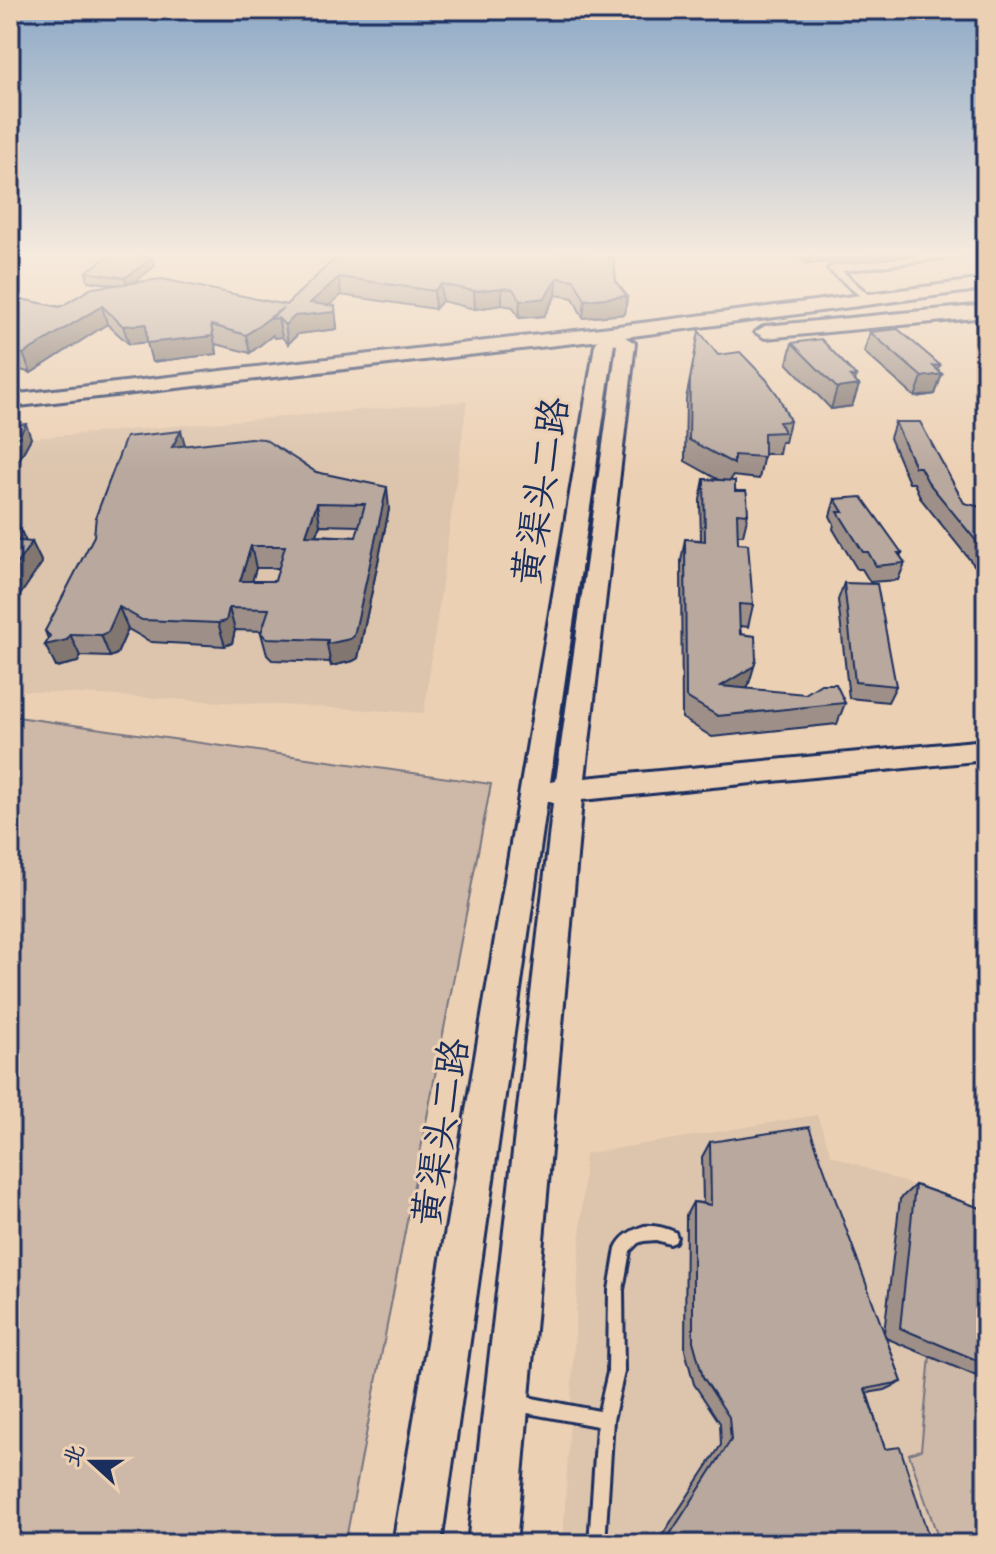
<svg xmlns="http://www.w3.org/2000/svg" width="996" height="1554" font-family="Caveat,'LXGW WenKai TC',sans-serif">
<rect width="100%" height="100%" fill="#ecd0b3"/>
<filter id="ink" filterUnits="userSpaceOnUse"><feTurbulence type="fractalNoise" baseFrequency=".0125" numOctaves="2"/><feDisplacementMap in="SourceGraphic" scale="16" xChannelSelector="R" yChannelSelector="G"/><feConvolveMatrix kernelMatrix="1 2 1 2 8 2 1 2 1" color-interpolation-filters="sRGB"/></filter>
<g filter="url(#ink)">
<!-- built -->
<path fill="#dcc4ad" d="M467,401L424,713L10,690V440Z
M817,1115L831,1155L986,1213V1544H563L585,1154Z"/>
<!-- green -->
<path fill="#ceb8a7" stroke="#747482" stroke-width="2" d="M10,716L491,784L345,1544H10Z
M930,1356L986,1380V1544H960L937,1534L909,1454L921,1450Z"/>
<g fill="none" stroke-linecap="round" stroke-linejoin="round">
<!-- lane casing -->
<g stroke="#1b2f5e" stroke-width="6">
<path id="lane" d="M644,1226C655,1225 665,1228 675,1232L677,1237L675,1242L670,1244L656,1240L644,1241L638,1243L630,1251L623,1290L624,1372L613,1420L605,1544H589L597,1426L517,1411L511,1409L509,1403L511,1397L517,1395L599,1411L608,1372L609,1290L616,1248C621,1236 632,1230 644,1226Z"/>
</g>
<!-- street casing -->
<g stroke="#1b2f5e" stroke-width="6">
<path id="street" d="M945,253H981L842,271L870,296L872,298L866,301L828,269L833,266Z"/>
</g>
<!-- secondary casing -->
<g stroke="#1b2f5e" stroke-width="6">
<path id="secondary" d="M610,328L635,343L585,778L986,740V760L582,800L516,1544H468L553,803L547,801L441,1544H393L595,345L604,329ZM614,343L617,345L556,781L550,782Z"/>
</g>
<!-- primary casing -->
<g stroke="#1b2f5e" stroke-width="6">
<path id="primary" d="M986,279V289L610,339L10,407V395L610,327Z
M986,305V317L765,338L755,332L765,326Z"/>
</g>
<!-- lane -->
<use href="#lane" fill="#ecd0b3" fill-rule="evenodd"/>
<!-- street -->
<use href="#street" fill="#ecd0b3" fill-rule="evenodd"/>
<!-- secondary -->
<use href="#secondary" fill="#ecd0b3" fill-rule="evenodd"/>
<!-- primary -->
<use href="#primary" fill="#ecd0b3" fill-rule="evenodd"/>
</g>
<!-- wall -->
<path fill="#9e9088" stroke="#1b2f5e" stroke-width="2" fill-rule="evenodd" d="M341,253H613L612,258L616,282L627,296L625,314L583,318L573,298L556,295L544,316L519,318L513,307L502,305L475,309L442,301L435,309L341,295L329,306L337,324V329L298,334L288,344L282,337L274,338L273,335L250,353L216,344L217,354L152,362L147,342L129,344L107,324L31,373L10,367V297L60,307L116,285L88,281L86,272L152,258L155,266L133,283L286,305Z
M789,253H908L808,264Z
M870,332L938,370L942,374L935,394L915,397L864,352Z
M792,343L859,385L852,406L831,409L787,363Z
M718,355L790,421L785,442H781L779,454H764L759,479L732,476L731,481L748,514L743,535H737L738,543L753,605L748,627L740,626L748,687L746,689L845,703L837,724L712,737L682,718L681,561L685,539L701,540L700,500L704,479L719,480L685,461L686,399L690,379Z
M895,422L964,503L986,513V580L921,499L914,483H909L890,438Z
M10,425L31,438L19,460L10,459Z
M181,431L185,446L316,472L389,509L358,658L353,661L331,666L330,662L272,660L267,655L261,633L262,631L235,630L232,643L225,646L151,642L128,629L117,654L110,657L80,656L78,662L56,667L48,639L45,631ZM320,525L359,526L356,537L317,535ZM256,568H279L275,581H252Z
M835,499L902,553L900,556L905,563L898,580L870,582L862,569H857L833,529L834,524L830,516Z
M844,583L896,686L888,702L849,698L838,600Z
M710,1142L884,1333L900,1199L915,1185L986,1210V1380L886,1338L902,1382L885,1390L867,1393L885,1449L931,1544H658L657,1543L721,1445L720,1423L694,1384L685,1350L686,1215L693,1202L703,1203L702,1157Z"/>
<!-- shaded-wall -->
<path fill="#81766f" stroke="#1b2f5e" stroke-width="2" d="M810,253H908L808,264Z
M152,258L155,266L128,287L125,278Z
M14,271L21,288L10,294V273Z
M339,277L341,295L321,313L335,306L337,329L298,334L288,344L285,325L278,318L282,337L274,338L273,335L250,353L246,335L283,308L295,316Z
M557,278L556,295L544,316L519,318L520,301Z
M441,284L442,301L435,309L434,291Z
M502,288V305L475,309L474,291Z
M627,296L625,314L583,318L585,300Z
M102,306L107,324L31,373L23,354Z
M146,324L152,342L129,344L123,326Z
M211,325L217,354L152,362L147,343Z
M940,365L936,375L942,374L935,394L915,397L922,377L933,366Z
M856,376L853,386L859,385L852,406L831,409L837,388L850,377Z
M26,424L31,438L19,460L13,446Z
M181,431L187,452L172,447Z
M387,487L389,509L358,658L353,661L331,666L327,644Z
M317,503L320,525L310,557L306,535Z
M17,522L27,544L10,551V532Z
M32,542L42,563L10,610V573Z
M251,546L256,568L246,603L240,581Z
M119,607L128,629L117,654L110,657L101,635Z
M229,608L235,630L232,643L225,646L218,623Z
M70,634L80,656L78,662L56,667L45,645Z
M756,660L748,687L715,708L721,686Z"/>
<!-- building -->
<path fill="#b8a89e" stroke="#1b2f5e" stroke-width="2" fill-rule="evenodd" d="M113,253H122L152,258L125,278L86,272Z
M341,253H610L609,258L614,259L616,282L627,296L585,300L574,280L557,278L545,298L520,301L513,289L502,288L474,291L441,284L434,291L339,277L310,303L335,306V312L295,316L285,325L278,318L270,319L283,308L246,335L211,325L213,336L147,343L146,324L123,326L102,306L23,354L10,351V297L60,307L92,288L162,279L286,305Z
M898,329L940,365L933,366L942,374L922,377L870,332Z
M699,331L718,355L740,352L766,379L779,397L790,421L779,422L784,432L764,433V457L734,455V464L689,440L690,379Z
M821,339L856,376L850,377L859,385L837,388L792,343Z
M895,422H920L964,503L981,507L986,513V553L928,482L920,467H915Z
M26,424L13,446L10,445V425Z
M181,431L172,447L250,438L264,439L316,472L387,487L354,636L350,639L327,644L328,640L266,638L261,633L269,609L229,608L226,621L218,623L142,620L119,607L108,632L101,635L70,634L67,640L45,645L50,636L45,631L94,536L96,516L126,437ZM317,503L365,504L356,537L306,535ZM251,546H285L275,581H240Z
M704,479L735,481V491H746L747,496L748,514L737,513L738,543L748,544L753,605L739,604L740,634L755,636L756,660L754,666L721,686L805,694L821,684H836L845,703L718,716L686,697L685,539L705,541Z
M862,497L902,553H898L905,563L876,566L868,552H863L838,512H843L835,499Z
M10,522H17L10,532Z
M10,540L32,542L10,573Z
M844,583L877,584L896,686L855,682Z
M809,1127L902,1382L865,1389L885,1449L900,1447L931,1544H666L665,1542L731,1440L729,1417L703,1377L693,1341V1202L711,1205L710,1142Z
M915,1185L986,1210V1364L900,1328Z"/>
</g>
<!-- sky -->
<linearGradient id="sky" x2="0" y2="1"><stop stop-color="#8da9c7"/><stop offset="0.54" stop-color="#f6eadd"/><stop offset="1" stop-color="#f6eadd" stop-opacity="0"/></linearGradient>
<rect width="996" height="471" fill="url(#sky)"/>
<g text-anchor="middle" stroke-width="6" stroke-linejoin="round" paint-order="stroke">
<!-- street labels -->
<g font-size="38" fill="#1b2f5e" stroke="#ecd0b3">
<text transform="translate(540 491) rotate(-81)" y="13">黄渠头二路</text>
<text transform="translate(440 1132) rotate(-81)" y="13">黄渠头二路</text>
</g>
</g>
<!-- margin -->
<rect width="996" height="1554" fill="none" stroke="#ecd0b3" stroke-width="40"/>
<rect x="20" y="20" width="956" height="1514" fill="none" stroke="#1b2f5e" stroke-width="3" filter="url(#ink)"/>
<!-- north arrow -->
<g transform="translate(92 1462) rotate(291)" stroke="#ecd0b3" stroke-width="6" paint-order="stroke">
<path d="M0-6L14 30L0 20L-14 30Z" fill="#1b2f5e"/>
<text y="-12" font-size="22" font-weight="bold" text-anchor="middle" fill="#1b2f5e">北</text>
</g>
</svg>
